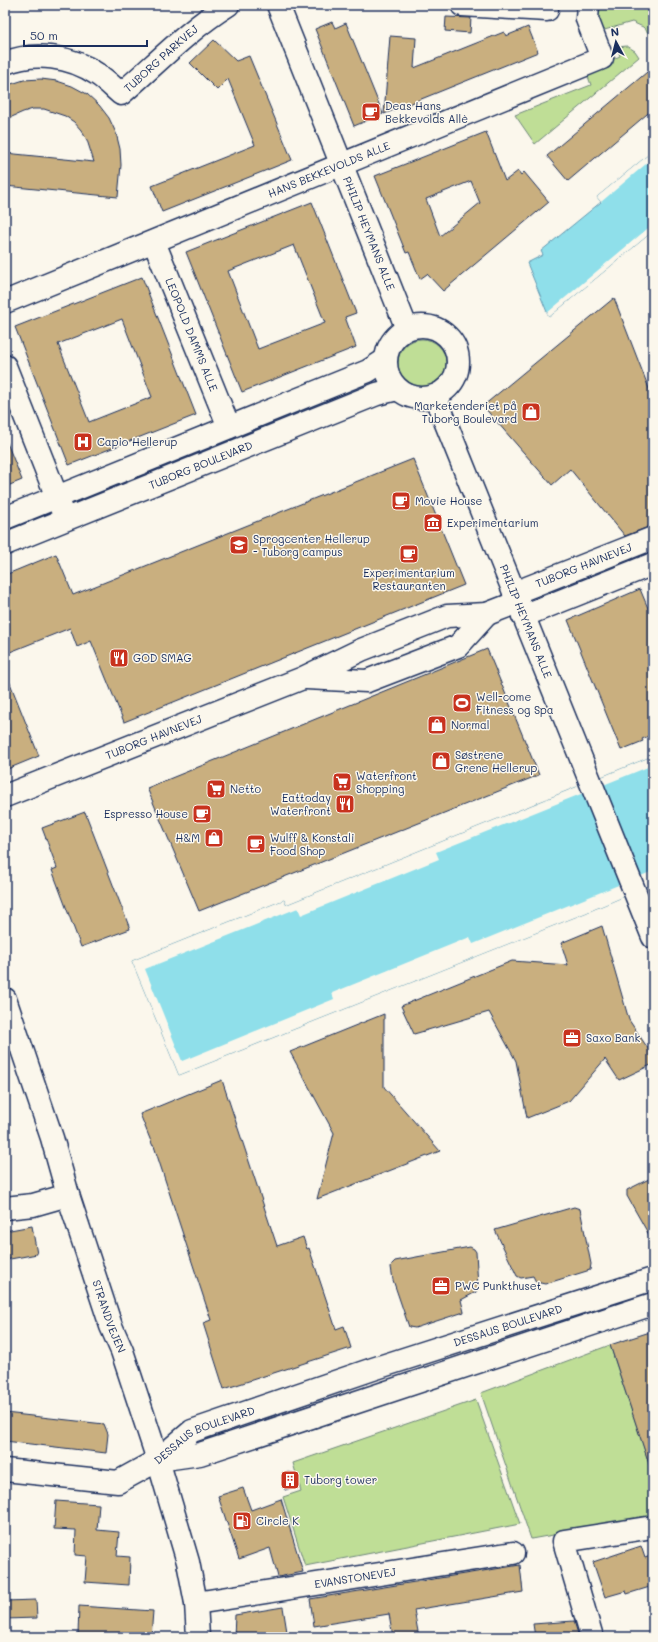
<svg xmlns="http://www.w3.org/2000/svg" width="658" height="1642" font-family="Mali,sans-serif">
<rect width="100%" height="100%" fill="#fbf7ec"/>
<filter id="ink" filterUnits="userSpaceOnUse"><feTurbulence type="fractalNoise" baseFrequency=".025" numOctaves="2"/><feDisplacementMap in="SourceGraphic" scale="8" xChannelSelector="R" yChannelSelector="G"/><feConvolveMatrix kernelMatrix="1 2 1 2 8 2 1 2 1" color-interpolation-filters="sRGB"/></filter>
<g filter="url(#ink)">
<!-- green -->
<path fill="#bfde96" stroke="#6d867a" d="M594,5H653V38L643,27L632,22L601,31Z
M627,46L635,51L639,57L535,144L515,115L591,85L586,71L620,56L617,47Z
M398 363a24 24 0 1 1 48 0a24 24 0 1 1-48 0Z
M610,1345L653,1475V1517L531,1539L481,1393Z
M476,1400L520,1524L305,1566L283,1497L301,1491L293,1463Z"/>
<!-- water -->
<path fill="#8fdfea" stroke="#6199b2" d="M653,151V231L549,317L527,263L543,255L541,251L601,202L597,197Z
M653,756V884L585,913L179,1075L132,961L284,900L286,905Z"/>
<!-- pier -->
<path fill="#fbf7ec" d="M653,151V158L601,202L597,197Z
M653,224V231L549,317L547,313Z
M653,756V765L436,852L439,859L301,915L298,908L145,969L182,1061L334,999L332,993L470,937L473,944L653,871V884L585,913L179,1075L132,961L284,900L286,905Z"/>
<!-- building -->
<path fill="#c9af7f" stroke="#1b2f5e" fill-rule="evenodd" d="M446,17L471,18L470,33L445,31Z
M332,22L335,28L346,23L383,114L354,126L315,29Z
M528,27L538,52L384,114L390,36L416,38L414,68L504,32L506,36Z
M214,40L236,61L249,56L292,160L162,212L152,186L255,145L228,79L217,90L190,63Z
M653,67V109L568,181L547,156Z
M41,79L57,81L72,86L87,94L99,105L109,118L116,133L120,149L121,165L118,197L5,186V153L94,162L87,140L81,130L74,122L65,116L44,109H33L23,112L5,120V86L24,80Z
M486,132L505,181L518,171L521,175L524,172L549,202L443,291L427,274L420,279L409,252L406,253L375,176ZM471,181L480,203L440,236L426,199Z
M312,202L356,313L345,317L356,347L242,392L186,252ZM294,245L325,323L258,349L228,271Z
M142,277L196,415L69,465L15,327ZM122,319L152,397L89,422L58,344Z
M614,298L653,399V525L625,536L570,469L552,485L483,406Z
M5,438L22,480L5,487Z
M413,459L464,585L124,722L91,641L77,647L70,628L5,654V575L56,554L73,595Z
M640,589L653,620V734L642,739L643,741L621,750L568,620Z
M487,649L539,775L199,911L147,788Z
M6,673L39,756L5,770V674Z
M85,812L130,929L81,947L52,870L57,868L42,828Z
M602,926L629,1020L653,1056V1064L619,1080L605,1059L569,1101L527,1118L516,1061L489,1012L414,1034L401,1006L512,961L568,965L561,943Z
M384,1014V1087L440,1151L317,1199L334,1133L290,1052Z
M222,1080L277,1246L303,1237L307,1249L309,1248L336,1329L344,1326L351,1348L224,1389L203,1323L211,1320L154,1146H153L152,1144L140,1114Z
M653,1177V1242L627,1196V1190Z
M574,1207L580,1209L591,1264L590,1270L545,1284L536,1282L533,1276L521,1278L517,1276L495,1230Z
M32,1226L37,1254L5,1260V1231Z
M470,1247L474,1249L476,1252L478,1287L476,1292L461,1300L464,1312L415,1328L409,1327L393,1280L391,1267L392,1264L395,1261Z
M653,1331V1467H650L610,1345Z
M5,1413L104,1424L108,1434L106,1453L5,1441Z
M288,1472L294,1473L296,1475L298,1481L294,1487L285,1490L282,1478L283,1475Z
M243,1488L251,1510L281,1499L303,1572L278,1577L270,1548L239,1559L218,1496Z
M56,1501L99,1504L97,1530L119,1532L117,1556L130,1557L129,1585L85,1582L87,1556L75,1555L76,1530L54,1529Z
M641,1546L645,1558L653,1555V1586L627,1594L626,1591L605,1597L593,1562Z
M520,1565L523,1592L414,1610L419,1637H393L389,1614L314,1626L310,1599Z
M36,1600L37,1618L5,1619V1601Z
M79,1606L153,1611L151,1637L78,1635Z
M283,1607L287,1632L262,1637H234L235,1615Z
M574,1621L579,1637H535L533,1624Z"/>
<g fill="none" stroke-linecap="round" stroke-linejoin="round">
<!-- minor casing -->
<g stroke="#1b2f5e" stroke-width="25">
<g id="minor">
<path id="s1" d="M278,5L407,329"/>
<path d="M462,5L547,10"/>
<path id="s2" d="M5,63C34,51 71,56 97,74C105,79 113,87 121,94C156,64 188,30 228,5"/>
<path id="s3" d="M154,242L229,427"/>
<path id="s4" d="M5,302L602,58L587,19L588,5"/>
<circle cx="422" cy="362" r="36"/>
<path d="M5,366L62,510"/>
<path id="s5" d="M435,396L653,937"/>
<path d="M5,518L368,371L385,360"/>
<path id="s6" d="M5,544L377,394L397,389"/>
<path id="s7" d="M514,593L653,538"/>
<path d="M523,616L653,564"/>
<path d="M306,678L367,681L458,646L487,614"/>
<path id="s8" d="M5,796L303,678L361,650L447,616L487,614L518,602"/>
<path id="s9" d="M5,999L52,1138L68,1195L111,1326L122,1351L158,1460L188,1562L196,1603L198,1637"/>
<path d="M5,1208L33,1205L68,1195"/>
<path d="M158,1460L200,1454L653,1304"/>
<path id="s10" d="M5,1470L118,1482L158,1460L192,1431L373,1369L653,1279"/>
<path id="s11" d="M196,1603L513,1553"/>
<path d="M592,1637L564,1541L653,1527"/>
</g>
</g>
<!-- minor -->
<use href="#minor" stroke="#fbf7ec" stroke-width="22"/>
</g>
</g>
<!-- icons -->
<defs>
<g id="cafe-square" transform="scale(1)"><rect x="-9" y="-9" width="18" height="18" rx="4" fill="#c8321e" stroke="#fbf7ec"/><path d="M-5.5-4.5H6V0H3Q3 3.5 0 3.5H-2.5Q-5.5 3.5-5.5 0ZM3-3.2v2h1.7v-2ZM-6 4.5H4V6H-6Z" fill="#fff"/></g>
<g id="shop-square" transform="scale(1)"><rect x="-9" y="-9" width="18" height="18" rx="4" fill="#c8321e" stroke="#fbf7ec"/><path d="M-5-2.5h2.3a2.7 3.5 0 0 1 5.4 0H5L5.5 6h-11ZM-1.5-2.5h3a1.5 2.3 0 0 0-3 0Z" fill="#fff"/></g>
<g id="hospital-square" transform="scale(1)"><rect x="-9" y="-9" width="18" height="18" rx="4" fill="#c8321e" stroke="#fbf7ec"/><path d="M-5-5h3v3.5h4V-5h3V5h-3V1.5h-4V5h-3Z" fill="#fff"/></g>
<g id="museum-square" transform="scale(1)"><rect x="-9" y="-9" width="18" height="18" rx="4" fill="#c8321e" stroke="#fbf7ec"/><path d="M0-6L6-3V-2H-6V-3ZM-5-1h2V3h-2ZM-1-1h2V3h-2ZM3-1h2V3H3ZM-6 4H6V6H-6Z" fill="#fff"/></g>
<g id="school-square" transform="scale(1)"><rect x="-9" y="-9" width="18" height="18" rx="4" fill="#c8321e" stroke="#fbf7ec"/><path d="M0-5L7-2L0 1L-7-2ZM-4 1L0 2.5L4 1V4Q0 6-4 4Z" fill="#fff"/></g>
<g id="restaurant-square" transform="scale(1)"><rect x="-9" y="-9" width="18" height="18" rx="4" fill="#c8321e" stroke="#fbf7ec"/><path d="M-5-6h1v4h1v-4h1v4h1v-4h1v5L-1.5 .5V6h-2V.5L-5-1ZM5-6V6H3V1.5H1.5Q1.5-4 5-6Z" fill="#fff"/></g>
<g id="stadium-square" transform="scale(1)"><rect x="-9" y="-9" width="18" height="18" rx="4" fill="#c8321e" stroke="#fbf7ec"/><path d="M0-5a6.5 5 0 1 0 0 10a6.5 5 0 1 0 0-10ZM-3.5-1.8h7v3.6h-7Z" fill="#fff"/></g>
<g id="supermarket-square" transform="scale(1)"><rect x="-9" y="-9" width="18" height="18" rx="4" fill="#c8321e" stroke="#fbf7ec"/><path d="M-6-5.5h2.5l.6 2H6L4.5 2H-2.5L-4.4-4H-6ZM-1.5 3.2a1.3 1.3 0 1 0 .1 0ZM3 3.2a1.3 1.3 0 1 0 .1 0Z" fill="#fff"/></g>
<g id="office-square" transform="scale(1)"><rect x="-9" y="-9" width="18" height="18" rx="4" fill="#c8321e" stroke="#fbf7ec"/><path d="M-6-3h4V-5.5h4V-3h4V5H-6ZM-1-4.5V-3h2v-1.5ZM-6 0V1H6V0Z" fill="#fff"/></g>
<g id="building-square" transform="scale(1)"><rect x="-9" y="-9" width="18" height="18" rx="4" fill="#c8321e" stroke="#fbf7ec"/><path d="M-4-6H4V6H1V3H-1V6H-4ZM-2.5-4.3h1.7v1.8h-1.7ZM.8-4.3h1.7v1.8H.8ZM-2.5-1h1.7V.8h-1.7ZM.8-1h1.7V.8H.8Z" fill="#fff"/></g>
<g id="fuel-square" transform="scale(1)"><rect x="-9" y="-9" width="18" height="18" rx="4" fill="#c8321e" stroke="#fbf7ec"/><path d="M-5.5-6h7V0h2V4h1.3V-2.5L3-4.5l.8-.8L6-3V5H2.5V1h-1V6h-7ZM-4.2-4.7v3.2H.2V-4.7Z" fill="#fff"/></g>
</defs>
<g fill-rule="evenodd">
<use href="#cafe-square" x="371" y="112"/>
<use href="#shop-square" x="531" y="412"/>
<use href="#hospital-square" x="83" y="442"/>
<use href="#cafe-square" x="401" y="501"/>
<use href="#museum-square" x="433" y="523"/>
<use href="#school-square" x="239" y="545"/>
<use href="#cafe-square" x="409" y="554"/>
<use href="#restaurant-square" x="119" y="658"/>
<use href="#stadium-square" x="462" y="703"/>
<use href="#shop-square" x="437" y="725"/>
<use href="#shop-square" x="441" y="761"/>
<use href="#supermarket-square" x="342" y="782"/>
<use href="#supermarket-square" x="216" y="789"/>
<use href="#restaurant-square" x="345" y="804"/>
<use href="#cafe-square" x="202" y="814"/>
<use href="#shop-square" x="214" y="838"/>
<use href="#cafe-square" x="256" y="844"/>
<use href="#office-square" x="572" y="1038"/>
<use href="#office-square" x="441" y="1286"/>
<use href="#building-square" x="290" y="1480"/>
<use href="#fuel-square" x="242" y="1521"/>
</g>
<g text-anchor="middle" stroke-width="3" stroke-linejoin="round" paint-order="stroke">
<!-- street labels -->
<g font-size="11" fill="#1b2f5e" stroke="#fbf7ec">
<text dy="4" stroke="none"><textPath href="#s2" startOffset="181">TUBORG PARKVEJ</textPath></text>
<text dy="4" stroke="none"><textPath href="#s4" startOffset="350">HANS BEKKEVOLDS ALLE</textPath></text>
<text dy="4" stroke="none"><textPath href="#s1" startOffset="246">PHILIP HEYMANS ALLE</textPath></text>
<text dy="4" stroke="none"><textPath href="#s3" startOffset="100">LEOPOLD DAMMS ALLE</textPath></text>
<text dy="4" stroke="none"><textPath href="#s6" startOffset="211">TUBORG BOULEVARD</textPath></text>
<text dy="4" stroke="none"><textPath href="#s7" startOffset="75">TUBORG HAVNEVEJ</textPath></text>
<text dy="4" stroke="none"><textPath href="#s5" startOffset="243">PHILIP HEYMANS ALLE</textPath></text>
<text dy="4" stroke="none"><textPath href="#s8" startOffset="160">TUBORG HAVNEVEJ</textPath></text>
<text dy="4" stroke="none"><textPath href="#s9" startOffset="334">STRANDVEJEN</textPath></text>
<text dy="4" stroke="none"><textPath href="#s10" startOffset="537">DESSAUS BOULEVARD</textPath></text>
<text dy="4" stroke="none"><textPath href="#s10" startOffset="213">DESSAUS BOULEVARD</textPath></text>
<text dy="4" stroke="none"><textPath href="#s11" startOffset="161">EVANSTONEVEJ</textPath></text>
</g>
<!-- poi labels -->
<g font-size="11" fill="#1b2f5e" stroke="#fbf7ec" text-anchor="start">
<text x="385" y="110">Deas Hans<tspan x="385" dy="13">Bekkevolds Allè</tspan></text>
<text x="517" y="410" text-anchor="end">Marketenderiet på<tspan x="517" dy="13">Tuborg Boulevard</tspan></text>
<text x="97" y="446">Capio Hellerup</text>
<text x="415" y="505">Movie House</text>
<text x="447" y="527">Experimentarium</text>
<text x="253" y="543">Sprogcenter Hellerup<tspan x="253" dy="13">- Tuborg campus</tspan></text>
<text x="409" y="577" text-anchor="middle">Experimentarium<tspan x="409" dy="13">Restauranten</tspan></text>
<text x="133" y="662">GOD SMAG</text>
<text x="476" y="701">Well-come<tspan x="476" dy="13">Fitness og Spa</tspan></text>
<text x="451" y="729">Normal</text>
<text x="455" y="759">Søstrene<tspan x="455" dy="13">Grene Hellerup</tspan></text>
<text x="356" y="780">Waterfront<tspan x="356" dy="13">Shopping</tspan></text>
<text x="230" y="793">Netto</text>
<text x="331" y="802" text-anchor="end">Eattoday<tspan x="331" dy="13">Waterfront</tspan></text>
<text x="188" y="818" text-anchor="end">Espresso House</text>
<text x="200" y="842" text-anchor="end">H&amp;M</text>
<text x="270" y="842">Wulff &amp; Konstali<tspan x="270" dy="13">Food Shop</tspan></text>
<text x="586" y="1042">Saxo Bank</text>
<text x="455" y="1290">PWC Punkthuset</text>
<text x="304" y="1484">Tuborg tower</text>
<text x="256" y="1525">Circle K</text>
</g>
</g>
<!-- margin -->
<rect width="658" height="1642" fill="none" stroke="#fbf7ec" stroke-width="20"/>
<rect x="10" y="10" width="638" height="1622" fill="none" stroke="#1b2f5e" stroke-width="1.5" filter="url(#ink)"/>
<!-- north arrow -->
<g transform="translate(616 42) rotate(353)" stroke="#fbf7ec" stroke-width="3" paint-order="stroke">
<path d="M0-3L7 15L0 10L-7 15Z" fill="#1b2f5e"/>
<text y="-6" font-size="11" font-weight="bold" text-anchor="middle" fill="#1b2f5e">N</text>
</g>
<!-- scale -->
<path d="M24 40v6h123v-6" fill="none" stroke="#1b2f5e" stroke-width="2"/>
<text x="30" y="40" font-size="12" fill="#1b2f5e" stroke="#fbf7ec" stroke-width="3" paint-order="stroke">50 m</text>
</svg>
